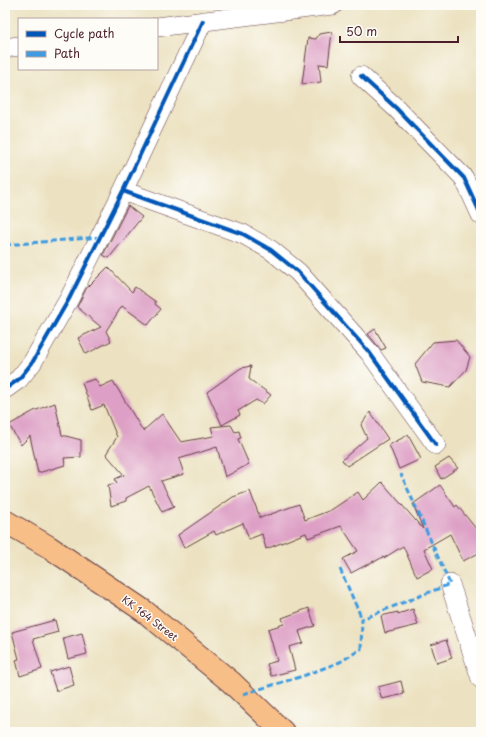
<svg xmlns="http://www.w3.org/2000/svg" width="486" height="737" font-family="'Playpen Sans',sans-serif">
<rect width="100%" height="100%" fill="#fdfcf7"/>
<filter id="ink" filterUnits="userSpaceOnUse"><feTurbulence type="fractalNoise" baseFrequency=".025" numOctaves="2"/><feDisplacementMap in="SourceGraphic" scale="8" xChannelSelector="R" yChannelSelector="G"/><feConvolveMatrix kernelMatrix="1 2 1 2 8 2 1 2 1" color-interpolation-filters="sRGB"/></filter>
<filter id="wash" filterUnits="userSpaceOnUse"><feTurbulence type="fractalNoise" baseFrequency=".012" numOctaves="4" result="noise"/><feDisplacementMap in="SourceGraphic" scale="16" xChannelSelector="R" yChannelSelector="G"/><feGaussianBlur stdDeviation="0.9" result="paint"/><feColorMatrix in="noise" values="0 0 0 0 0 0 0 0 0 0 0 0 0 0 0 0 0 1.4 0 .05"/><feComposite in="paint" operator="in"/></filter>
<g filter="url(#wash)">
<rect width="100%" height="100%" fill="#ece2c1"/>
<g id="blocks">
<!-- building -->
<path fill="#dd9fc5" d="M332,32L328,65L319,64L321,82L302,84L308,38L316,39L319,34Z
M128,206L142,217L109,258L103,255Z
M108,267L132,292L135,287L156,302L155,304L161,309L148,325L122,306L106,331L111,341L86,354L78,338L101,327L77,307L86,289Z
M375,329L386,348L381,350L368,334Z
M456,340L470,357L466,370L450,387L422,382L415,364L433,342Z
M251,366L249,379L271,395L263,404L256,400L238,411L240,415L222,425L207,392L241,368Z
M95,379L100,387L113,381L143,431L162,414L181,442L214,436L211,427L231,425L235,432L239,431L241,438L238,439L249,464L225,477L217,447L179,459L184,474L161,481L174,507L162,512L149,486L126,498V501L111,506L108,485L117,483L115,479L124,475L106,454L117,437L104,405L92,410L82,383Z
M55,403L62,435L81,440V457L64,458L65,465L38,473L30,436L21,445L9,425L34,411Z
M370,412L388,439L347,466L342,460L367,438L361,425Z
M408,435L421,459L399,469L389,445Z
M449,458L458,468L441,479L435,467Z
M382,482L423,529L413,504L440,485L455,507L457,505L481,535V552L463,561L450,534L424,549L433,569L417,577L403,546L384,558L383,557L374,562V561L351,573L343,559L358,551L341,526L308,538L306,533L266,549L262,534L249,539L243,523L216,535L214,531L184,548L178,535L233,497L250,491L260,518L299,504L305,520L331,510L358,492L363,500Z
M309,608L315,626L299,631L303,643L289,647L295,670L271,676L267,664L277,661L268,629L284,624L282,618Z
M413,609L418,625L385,633L381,616L398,612V614Z
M55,620L58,632L33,639L42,669L20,676L16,660L19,659L12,632Z
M82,633L87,654L68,659L63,638Z
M446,640L452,658L437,663L431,645Z
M69,666L74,685L56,691L50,672Z
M401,681L404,694L382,699L378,687Z"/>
</g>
</g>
<g filter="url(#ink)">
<use href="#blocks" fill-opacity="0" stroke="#623c42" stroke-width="1"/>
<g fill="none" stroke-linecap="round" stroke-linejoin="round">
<!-- minor casing -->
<g stroke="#623c42" stroke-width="20">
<path id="minor" d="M157,27L333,5
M5,48L19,46
M361,76L396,108L464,178L481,215
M123,191L243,234L271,250L298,272L369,352L436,445
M5,389L19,379L32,363L69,299L123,191L203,21
M450,584L481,679"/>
</g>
<!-- major casing -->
<g stroke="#623c42" stroke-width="24">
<path id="major" d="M5,521L49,547L144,611L231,682L283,732"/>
</g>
<!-- minor -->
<use href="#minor" stroke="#fff" stroke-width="19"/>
<!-- major -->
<use href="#major" stroke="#f7be88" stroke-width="22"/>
<!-- quiet -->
<path stroke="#409be1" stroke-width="3" stroke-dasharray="6 3" stroke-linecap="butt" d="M5,245L100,237
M340,569L362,619
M243,694L303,676L340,662L361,649L362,619L450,584L401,474"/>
<!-- cycleway casing -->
<g stroke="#fdfcf7" stroke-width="6">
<path id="cycleway" d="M361,76L396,108L464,178L481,215
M123,191L243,234L271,250L298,272L369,352L436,445
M5,389L19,379L32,363L69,299L123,191L203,21"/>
</g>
<!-- cycleway -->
<use href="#cycleway" stroke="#0057b8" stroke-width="4"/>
</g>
</g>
<g text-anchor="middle" stroke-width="3" stroke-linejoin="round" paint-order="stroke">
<!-- street labels -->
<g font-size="10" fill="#4a1f2b" stroke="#fdfcf7">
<text transform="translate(150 618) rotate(37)" y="4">KK 164 Street</text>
</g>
</g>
<!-- margin -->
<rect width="486" height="737" fill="none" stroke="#fdfcf7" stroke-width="20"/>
<!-- legend -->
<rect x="18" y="18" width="140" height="52" fill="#fdfcf7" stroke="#b5a4a5"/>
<rect x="26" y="31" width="20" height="6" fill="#0057b8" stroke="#b5a4a5"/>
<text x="54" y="38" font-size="12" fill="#4a1f2b">Cycle path</text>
<rect x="26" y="51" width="20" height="6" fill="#409be1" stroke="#b5a4a5"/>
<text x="54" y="58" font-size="12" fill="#4a1f2b">Path</text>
<!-- scale -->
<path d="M340 36v6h118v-6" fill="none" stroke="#4a1f2b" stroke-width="2"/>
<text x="346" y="36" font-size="12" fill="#4a1f2b" stroke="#fdfcf7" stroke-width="3" paint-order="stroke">50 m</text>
</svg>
